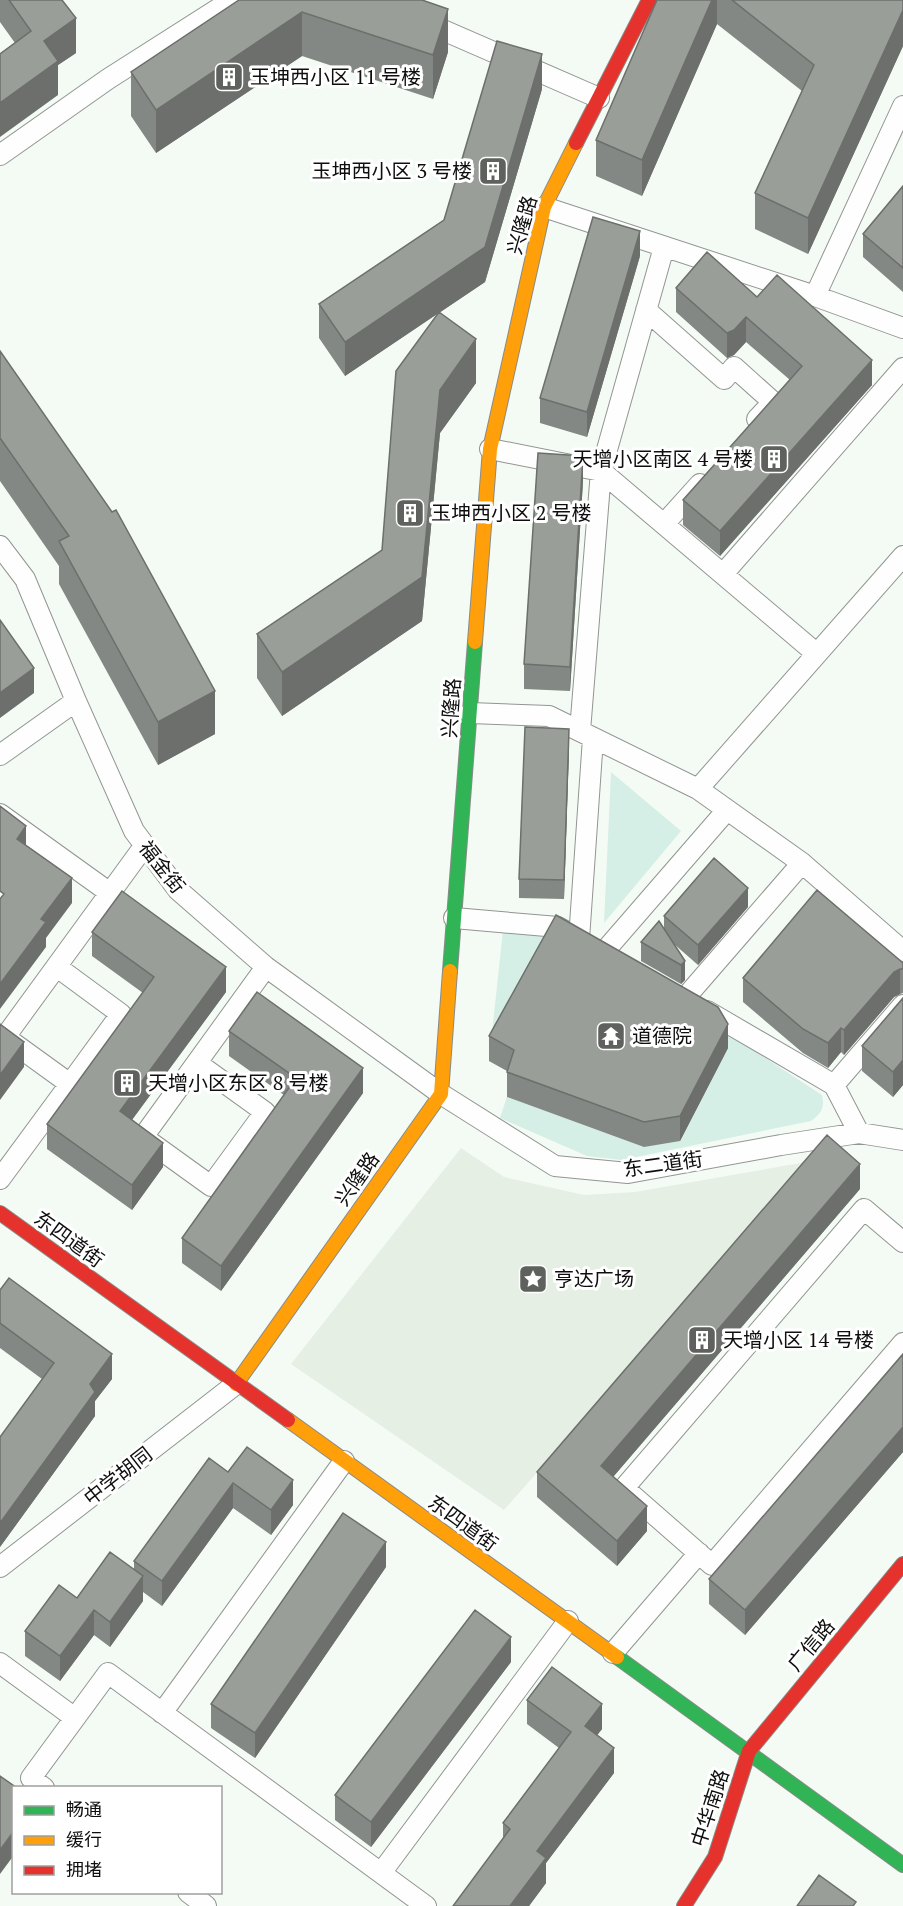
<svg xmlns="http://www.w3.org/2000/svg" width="903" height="1906" font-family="'PT Serif','Noto Sans SC',serif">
<rect width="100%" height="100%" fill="#f4fbf4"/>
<!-- green -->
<path fill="#d5efe6" d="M611,772L681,831L604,923Z
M503,930L557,939L712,1023L822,1095C825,1108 821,1114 811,1121L622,1160L587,1156L500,1118L514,1075L489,1061Z"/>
<!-- plaza -->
<path fill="#e5efe4" d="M461,1148L504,1177L584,1195L635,1192L812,1161L504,1510L291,1364Z"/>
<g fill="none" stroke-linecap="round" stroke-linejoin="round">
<!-- street casing -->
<g stroke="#929592" stroke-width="22">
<path id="street" d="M374,0L599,98
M0,155L108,79L232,0
M544,207L815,296L903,328
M815,296L903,106
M646,310L724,379L734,367L773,402L757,419
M490,449L601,471L817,654
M664,524L700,484
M0,546L25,579L76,701L134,831L178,890L266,967L441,1094L555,1166L628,1173L781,1145L859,1133L903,1140
M903,556L698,789L802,863L903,951
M723,574L903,368
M470,713L549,716L698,789
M580,731L601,471L664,247
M0,755L76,701
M0,814L110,893
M454,918L558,927L574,936
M579,939L593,738
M603,953L727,810
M57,967L121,1014L70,1084L5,1037L145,845
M685,998L802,863
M707,1011L834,1085L859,1133
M197,1063L265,1112L211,1186L143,1137L266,967
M834,1085L903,1005
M0,1179L70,1084
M903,1242L864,1209L624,1488L712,1565L903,1343
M0,1567L236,1384
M613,1653L699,1553
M0,1663L75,1718
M162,1713L344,1461
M44,1788L31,1778L108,1673L426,1906
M381,1873L568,1621
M188,1892L206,1906"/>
</g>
<!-- fast casing -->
<g stroke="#888b88" stroke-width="16">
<path id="fast" d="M450,971L475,642
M617,1657L903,1865"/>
</g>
<!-- slow casing -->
<g stroke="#888b88" stroke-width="16">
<path id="slow" d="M475,642L490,449L544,207L576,143
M236,1384L441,1094L450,971
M288,1420L617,1657"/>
</g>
<!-- jam casing -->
<g stroke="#888b88" stroke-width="16">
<path id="jam" d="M576,143L649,0
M0,1213L288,1420
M684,1906L715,1857L749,1751L903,1564"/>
</g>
<!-- street -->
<use href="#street" stroke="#fdfefd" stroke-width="20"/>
<!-- fast -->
<use href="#fast" stroke="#30b455" stroke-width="14"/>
<!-- slow -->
<use href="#slow" stroke="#ff9f0a" stroke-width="14"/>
<!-- jam -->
<use href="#jam" stroke="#e5322d" stroke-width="14"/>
</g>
<!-- wall -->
<path fill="#848884" d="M0,0H62L76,53L58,65V95L15,43L0,22Z
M239,0H422L448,52L433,99L302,56L156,153L131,116V72Z
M657,0H903V46L808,254L755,229V193L802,91L717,24L642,196L596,176V140Z
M542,89L485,282L439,313L476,383L440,433L422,621L282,716L257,678V634L382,550L438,313L345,376L319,338V304L444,220Z
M903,186V292L863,257V234Z
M640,256L587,437L540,423V398Z
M676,288L757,297L872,385L720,556L683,525V500L790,380L746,342L734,355L727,358L676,312Z
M0,351L215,734L158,765L59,584V566L0,481Z
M583,481L570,691L524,689V664Z
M569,748L564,899L519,898V879Z
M748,907L698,965L674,944L685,961V980L681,984L641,961V942L664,928V916Z
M92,932L226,992L132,1120L163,1167L132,1210L47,1149V1124L143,993L92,956Z
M903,963V993L900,994L894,997L844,1055L841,1052L828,1068L803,1053L743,1002V978Z
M903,998V1085L893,1097L862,1071V1046Z
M229,1031L363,1093L221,1291L182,1263V1238L284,1095L229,1056Z
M489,1036L728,1048L680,1141L644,1147L507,1097V1071L489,1061Z
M860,1189L613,1477L647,1531L617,1566L537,1497V1472Z
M0,1290L112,1379L95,1401V1416L0,1547V1437L42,1379L0,1348Z
M903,1354V1452L745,1635L709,1604V1579Z
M228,1472L293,1505L271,1535L233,1508L162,1606L143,1592V1601L110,1647L94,1635L60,1681L25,1656V1631L77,1598L134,1569V1561Z
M386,1567L255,1758L211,1728V1704Z
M511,1662L371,1847L335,1820V1795Z
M527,1700L602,1729L597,1735L614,1773L546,1863V1883L529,1906H453L503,1839V1823L559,1748L527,1724Z"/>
<!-- shaded-wall -->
<path fill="#6c6f6b" d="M712,0H717V24L642,196V160Z
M448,9V52L433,99V55Z
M903,10V46L808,254V218Z
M302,12V56L156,153V110Z
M76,18V53L58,65V95L0,137V103L44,41Z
M542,54V89L485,282L345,376V342L485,247Z
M640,231V256L587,437V412Z
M746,317V342L734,355L727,358V333Z
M476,339V383L440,433L422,621L282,716V672L422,577L440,390Z
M872,360V385L720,556V531Z
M583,456V481L570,691V667Z
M34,668V693L0,718V693Z
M215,691V734L158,765V722Z
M569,729V748L564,899V880Z
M26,826V850L17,839Z
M72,878V903L46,938V947L0,1009V984L41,919Z
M748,888V907L698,965V945Z
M685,961V980L681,984V965Z
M226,967V992L120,1136V1111Z
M900,969V994L894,997L844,1055V1030L894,972Z
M728,1024V1048L680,1141V1116Z
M841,1028V1052L828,1068V1043Z
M24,1042V1067L0,1100V1075Z
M903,1060V1085L893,1097V1072Z
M363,1068V1093L221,1291V1266Z
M163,1143V1167L132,1210V1185Z
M860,1164V1189L601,1491V1466Z
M112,1354V1379L95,1401V1416L0,1547V1523L90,1384Z
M903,1427V1452L745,1635V1610Z
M293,1480V1505L271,1535V1510Z
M233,1483V1508L162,1606V1581Z
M647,1506V1531L617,1566V1541Z
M386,1542V1567L255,1758V1733Z
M143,1576V1601L110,1647V1622Z
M94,1610V1635L60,1681V1656Z
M511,1637V1662L371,1847V1822Z
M602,1704V1729L585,1751V1726Z
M614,1748V1773L546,1863V1883L529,1906H510L537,1851Z
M14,1831V1855L0,1874V1850Z"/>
<!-- building -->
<path fill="#9a9e99" stroke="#6c6f6b" stroke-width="1.5" d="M9,0H62L76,18L44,41L58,61L0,103V54L31,31Z
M239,0H422L448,9L433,55L302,12L156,110L131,72Z
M657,0H712L642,160L596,140Z
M732,0H903V10L808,218L755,193L814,65Z
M497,41L542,54L485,247L345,342L319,304L444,220Z
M903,186V268L863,234Z
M593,217L640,231L587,412L540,398Z
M707,252L757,297L777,275L872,360L720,531L683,500L802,366L746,317L734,330L727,333L676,288Z
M439,312L476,339L440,390L422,577L282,672L257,634L382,550L396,371Z
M0,351L112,512L116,510L215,691L158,722L59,541L69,536L0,438Z
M538,453L583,456L570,667L524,664Z
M0,620L34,668L0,693Z
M525,727L569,729L564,880L519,879Z
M0,806L26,826L17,839L72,878L41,919L46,922L0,984V899L4,894L0,891Z
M714,858L748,888L698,945L664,916Z
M817,890L903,963V969H900L894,972L844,1030L841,1028L828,1043L803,1029L743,978Z
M122,891L226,967L120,1111L163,1143L132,1185L47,1124L154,977L92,932Z
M556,915L718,1007L728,1024L680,1116L644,1122L507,1072L514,1050L489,1036Z
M659,921L685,961L681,965L641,942Z
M257,992L363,1068L221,1266L182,1238L296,1078L229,1031Z
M903,998V1060L893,1072L862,1046Z
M0,1024L24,1042L0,1075Z
M827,1135L860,1164L601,1466L647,1506L617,1541L537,1472Z
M9,1278L112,1354L90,1384L95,1392L0,1523V1437L54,1363L0,1323V1290Z
M903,1354V1427L745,1610L709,1579Z
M247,1447L293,1480L271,1510L233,1483L162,1581L134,1561L209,1458L228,1472Z
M343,1513L386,1542L255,1733L211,1704Z
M110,1552L143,1576L110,1622L94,1610L60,1656L25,1631L59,1585L77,1598Z
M475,1610L511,1637L371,1822L335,1795Z
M552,1667L602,1704L585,1726L614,1748L537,1851L546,1858L510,1906H453L510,1829L503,1823L571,1732L527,1700Z
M0,1776L17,1788H14V1831L0,1850Z
M819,1875L856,1902L853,1906H797Z"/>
<!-- icons -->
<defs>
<g id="building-square" transform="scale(1.5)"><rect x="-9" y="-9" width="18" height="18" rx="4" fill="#5e615e" stroke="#fff"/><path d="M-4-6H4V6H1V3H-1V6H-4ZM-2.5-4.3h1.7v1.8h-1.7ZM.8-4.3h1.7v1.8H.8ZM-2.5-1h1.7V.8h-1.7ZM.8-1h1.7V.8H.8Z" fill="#fff"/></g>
<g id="temple-square" transform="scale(1.5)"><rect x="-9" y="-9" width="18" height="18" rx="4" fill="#5e615e" stroke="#fff"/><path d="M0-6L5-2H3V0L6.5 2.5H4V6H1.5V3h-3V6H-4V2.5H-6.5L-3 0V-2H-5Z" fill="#fff"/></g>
<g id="sight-square" transform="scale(1.5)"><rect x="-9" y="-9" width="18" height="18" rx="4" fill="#5e615e" stroke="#fff"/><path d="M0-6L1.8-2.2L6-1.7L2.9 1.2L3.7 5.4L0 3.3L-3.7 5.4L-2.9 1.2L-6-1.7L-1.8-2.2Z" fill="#fff"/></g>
</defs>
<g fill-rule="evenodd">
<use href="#building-square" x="229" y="77"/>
<use href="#building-square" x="493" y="171"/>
<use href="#building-square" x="774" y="459"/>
<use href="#building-square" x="410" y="513"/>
<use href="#temple-square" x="611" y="1036"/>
<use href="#building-square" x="127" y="1083"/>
<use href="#sight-square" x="533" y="1279"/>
<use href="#building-square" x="702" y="1340"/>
</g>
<g text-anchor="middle" stroke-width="6" stroke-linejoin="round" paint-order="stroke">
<!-- poi labels -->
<g font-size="20" fill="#0e0e0e" stroke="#fff" text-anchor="start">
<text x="250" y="84">玉坤西小区 11 号楼</text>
<text x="472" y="178" text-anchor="end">玉坤西小区 3 号楼</text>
<text x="753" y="466" text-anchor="end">天增小区南区 4 号楼</text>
<text x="431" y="520">玉坤西小区 2 号楼</text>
<text x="632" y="1043">道德院</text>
<text x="148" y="1090">天增小区东区 8 号楼</text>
<text x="554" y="1286">亨达广场</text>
<text x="723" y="1347">天增小区 14 号楼</text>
</g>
<!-- street labels -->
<g font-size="20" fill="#0e0e0e" stroke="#fff">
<text transform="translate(522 225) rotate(-74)" y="7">兴隆路</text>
<text transform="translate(451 708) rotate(-86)" y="7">兴隆路</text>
<text transform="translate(162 867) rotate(52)" y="7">福金街</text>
<text transform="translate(663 1164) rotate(-8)" y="7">东二道街</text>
<text transform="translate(357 1179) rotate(-55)" y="7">兴隆路</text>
<text transform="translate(69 1239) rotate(36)" y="7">东四道街</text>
<text transform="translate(118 1476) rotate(-38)" y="7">中学胡同</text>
<text transform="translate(463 1523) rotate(36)" y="7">东四道街</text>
<text transform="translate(811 1645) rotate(-50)" y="7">广信路</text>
<text transform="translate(710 1808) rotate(-72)" y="7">中华南路</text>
</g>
</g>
<!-- legend -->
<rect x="12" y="1786" width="210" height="108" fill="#ffffff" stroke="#9f9f9f" stroke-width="1.5"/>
<rect x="24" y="1806" width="30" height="9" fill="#30b455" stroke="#9f9f9f" stroke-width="1.5"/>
<text x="66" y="1816" font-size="18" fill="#0e0e0e">畅通</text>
<rect x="24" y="1836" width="30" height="9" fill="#ff9f0a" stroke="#9f9f9f" stroke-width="1.5"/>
<text x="66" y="1846" font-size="18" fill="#0e0e0e">缓行</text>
<rect x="24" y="1866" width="30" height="9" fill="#e5322d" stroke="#9f9f9f" stroke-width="1.5"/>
<text x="66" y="1876" font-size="18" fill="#0e0e0e">拥堵</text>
</svg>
